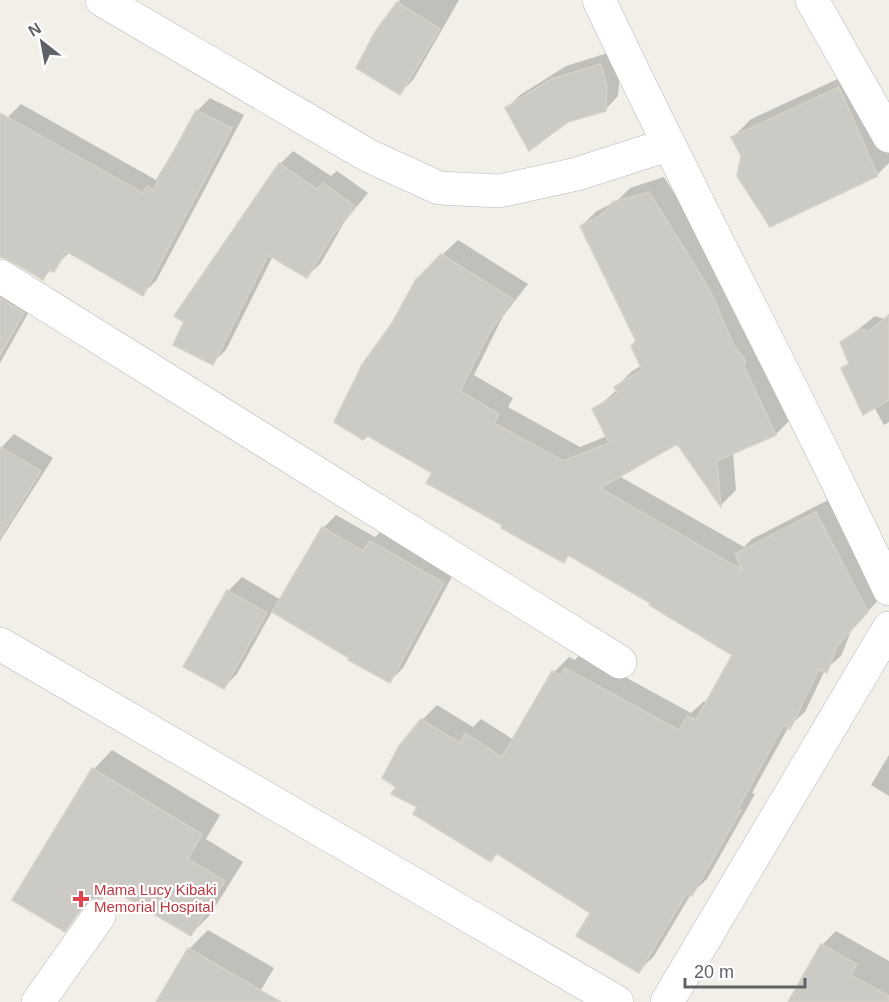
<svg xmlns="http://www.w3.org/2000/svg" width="889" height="1002" font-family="Arial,sans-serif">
<rect width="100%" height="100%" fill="#f1efe8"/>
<!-- shadow -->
<path fill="#0003" d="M400,0H459L413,80L400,93L376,32Z
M614,51L620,72L618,96L605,110L507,108L520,95L566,66Z
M859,69L889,140V163L877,175L742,156L732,138L751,119Z
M210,98L244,115L156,281L142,294L70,252L42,279L0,256V131L8,117L21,104L156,180L197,111Z
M293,151L331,176L337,171L368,193L345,221L321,263L307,276L273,256L226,350L212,363L280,164Z
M664,177L725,275L791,419L776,434L733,453L736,490L721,505L678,442L619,476L744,547L752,539L832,498L882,596L852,629L841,656L825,670L805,712L789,726L752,793L755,794L707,879L691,894L654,956L639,971L592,912L498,853L491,860L419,807L422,720L437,705L473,727L481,719L514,740L554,672L569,657L575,660L581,653L691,713L704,701L707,703L734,655L652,602L570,555L563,561L428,482L434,473L442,255L458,240L528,284L503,316L474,375L513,398L508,407L580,447L607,436L594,410L617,390L616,387L631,372L642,365L638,341L581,226L597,211L617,201L630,188Z
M0,274L36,299L0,363Z
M889,314V422L884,425L874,407L843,369L850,362L842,342L875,316L884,319Z
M14,434L53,458L0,541V449Z
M336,515L375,537L384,528L456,569L403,668L390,681L273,610L237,674L224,687L185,666L228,591L242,577L281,600L323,528Z
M112,750L220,815L206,839L243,862L210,915L191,934L111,887L101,896L93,897L64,930L94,769Z
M889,755V796L871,785Z
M208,930L274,968L254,1002H158L189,949Z
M836,931L889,961V1002H790L822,945Z"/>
<!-- building -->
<path fill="#cccac5" stroke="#d6d1c6" stroke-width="1.5" d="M397,2L440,29L400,95L356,68L375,32Z
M601,64L607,86L606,111L568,122L529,151L505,108L551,79Z
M839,87L878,176L770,227L737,176L741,156L731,137Z
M196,110L232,128L143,296L66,251L54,272L49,269L43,280L10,260L0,257V113L143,193L147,186L153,190Z
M279,163L317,189L323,183L356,207L332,236L307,278L268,255L213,365L173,345L184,322L174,316Z
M649,192L710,290L734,346L746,361L744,366L776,435L717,461L721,507L677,444L600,488L742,570L735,554L816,512L868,612L837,646L827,673L819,669L790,729L784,724L738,809L741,810L692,896L687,893L639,973L576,936L590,913L496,853L491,862L413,814L417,807L391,794L396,787L382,778L399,746L421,719L460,743L465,733L502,757L552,671L561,676L565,668L679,730L687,716L696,720L732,655L649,605L650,603L568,555L564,563L501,528L502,525L426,483L432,473L368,436L363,440L334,422L362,365L392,323L415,281L441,254L513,299L489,333L460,391L499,414L494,423L563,461L609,443L592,409L618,394L614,387L642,370L631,346L636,341L580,226L601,215L613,202Z
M0,298L24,313L0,355Z
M889,315V400L863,415L841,368L849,364L840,342L860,329L869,331Z
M0,447L41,471L0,537Z
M322,527L363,551L370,541L444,583L390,683L348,660L349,658L272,612Z
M227,590L267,613L224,689L183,667Z
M92,768L202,834L188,859L225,881L191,936L108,887L102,898L92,899L84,905L65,932L12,900Z
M821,944L857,964L851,975L889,996V1002H788Z
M188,948L281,1002H156Z"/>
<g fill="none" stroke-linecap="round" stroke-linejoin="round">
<!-- minor casing -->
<g stroke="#b5b8bc" stroke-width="34">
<path id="minor" d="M102,0L369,156L439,188L499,191L577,174L667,145
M599,0C692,198 796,391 889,589
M812,0L889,136
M0,276L620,662
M0,644L617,1002
M38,1002L99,916
M667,1002L889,628"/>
</g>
<!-- minor -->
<use href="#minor" stroke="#fff" stroke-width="33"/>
</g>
<!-- markers -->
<path fill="#e0444e" stroke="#fff" stroke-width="2" d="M78 890h6v6h6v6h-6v6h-6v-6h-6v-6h6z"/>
<g text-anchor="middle" stroke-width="4.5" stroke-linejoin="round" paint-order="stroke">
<!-- health labels -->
<g font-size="15" fill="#be3a42" stroke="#fff" text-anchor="start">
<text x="94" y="895">Mama Lucy Kibaki<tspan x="94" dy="17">Memorial Hospital</tspan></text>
</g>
</g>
<!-- north arrow -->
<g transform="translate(42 42) rotate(329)" stroke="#ffffff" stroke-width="4.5" paint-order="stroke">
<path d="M0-4.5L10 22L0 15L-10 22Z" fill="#5f6368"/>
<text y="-9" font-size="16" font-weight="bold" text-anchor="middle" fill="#5f6368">N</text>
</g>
<!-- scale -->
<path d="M685 978v9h120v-9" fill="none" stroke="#5f6368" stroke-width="3"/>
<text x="694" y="978" font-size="18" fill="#5f6368" stroke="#ffffff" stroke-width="4.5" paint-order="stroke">20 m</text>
</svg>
